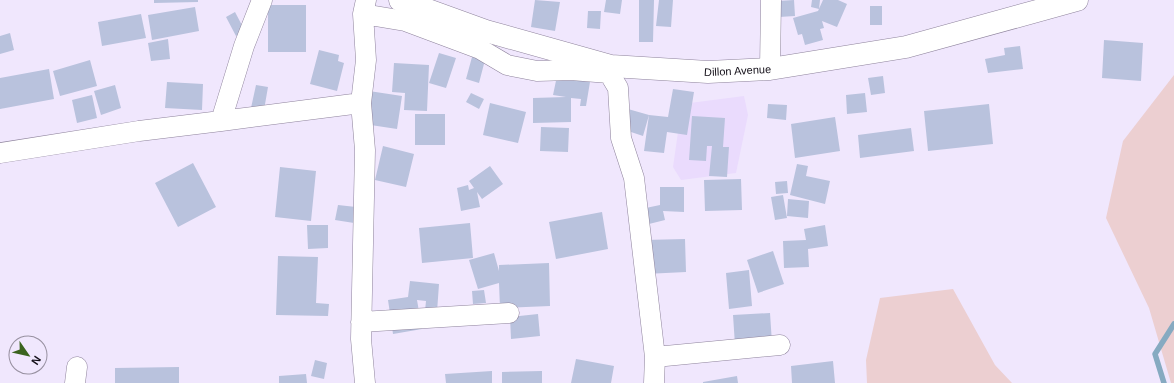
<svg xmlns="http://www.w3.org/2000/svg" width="1174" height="383" font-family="Helvetica,sans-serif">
<rect width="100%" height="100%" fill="#f0e7fd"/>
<!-- built -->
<path fill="#eadbfd" d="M744,96L748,115L736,173L681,180L673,167L682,104Z"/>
<!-- green -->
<path fill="#eccfd1" d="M1174,75V383H1171L1149,308L1106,218L1123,141Z
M953,289L995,365L1012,383H867L866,360L880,298Z"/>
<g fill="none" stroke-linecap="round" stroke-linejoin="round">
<!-- stream -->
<path stroke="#86aac1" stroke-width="5.5" d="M1164,383L1155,354L1174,324"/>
</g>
<!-- building -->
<path fill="#b9c2dd" d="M154,0H198V2L154,3Z
M535,0L560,2L555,31L531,27Z
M606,0H622L620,14L604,12Z
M639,0H654L653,42H639Z
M659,0H673L671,27L656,26Z
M794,0L795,16L779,17L778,1Z
M812,0H820L819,9L811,7Z
M823,0H838L847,4L837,27L822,21L824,28L820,29L823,40L805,45L802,34L798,35L793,18L818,11Z
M268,5H306V52H268Z
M870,6H882V25H870Z
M195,7L199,31L152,40L148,15Z
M588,11H601L600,29L587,28Z
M235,12L245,31L236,36L226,17Z
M141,14L146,38L102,46L98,22Z
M10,33L14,50L0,54V36Z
M168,39L170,59L151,61L148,43Z
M1104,40L1143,43L1141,81L1102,78Z
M1020,46L1023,69L988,73L985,59L1005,55L1004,48Z
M319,50L339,55L338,61L344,63L337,91L310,84Z
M439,53L456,58L446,88L429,83Z
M472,57L485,60L479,83L466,79Z
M90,60L97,86L60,96L53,71Z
M394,63L429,65L427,111L404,110L405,93L392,92Z
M49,69L54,99L0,109V78Z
M557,76L590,82L586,106H580L581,99L571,98V122L533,123V98L566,97L553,95Z
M883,76L885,93L871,95L868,78Z
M167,82L203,84L202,110L165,108Z
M115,85L121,108L101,115L94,91Z
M256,85L268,87L264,110L251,108Z
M673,89L694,92L687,135L667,132L664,153L644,151L649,115L643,136L622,129L628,109L649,115L668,117Z
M369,91L402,96L397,129L364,124Z
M471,93L484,99L479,109L466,102Z
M865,93L867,112L847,114L846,95Z
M92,95L97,118L77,123L72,100Z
M490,103L526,112L518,143L483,135Z
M768,104L787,105L786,120L767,118Z
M989,104L993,144L928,151L924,111Z
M415,114H445V145H415Z
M692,116L725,118L723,147H729L727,177L709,176L712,146H707L706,161L689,160Z
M835,117L840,151L795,158L791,124Z
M541,127L569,128L568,152L540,151Z
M911,128L914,151L860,158L858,135Z
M383,146L414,154L406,187L375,180Z
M193,163L216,207L178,227L155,183Z
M797,164L808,166L806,176L830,181L825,204L790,195Z
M490,166L503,184L482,199L477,192L480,207L461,211L457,188L468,185L469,190L474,188L469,181Z
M280,167L316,171L311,221L275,217Z
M741,179L742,210L705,211L704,180Z
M787,181L788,193L776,194L775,182Z
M660,187H684V212L663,211L665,220L645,225L641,209L660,205Z
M783,195L787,218L775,220L771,197Z
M788,199L809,201L808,218L787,216Z
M338,205L356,207L354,223L335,220Z
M602,212L608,249L556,259L549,222Z
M470,223L473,258L422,263L419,228Z
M307,225H328V248L308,249Z
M825,225L828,246L808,249L809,267L784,268L783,241L806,240L804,229Z
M685,239L686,272L645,274L644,240Z
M773,251L784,284L758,293L747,260Z
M494,253L499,271V265L549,263L550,306L500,308L499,283L478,289L469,260Z
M278,256L318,257L316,303L329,304L328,316L276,315Z
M749,270L752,306L729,309L726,273Z
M410,281L439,284L437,312L425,311L426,301L417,300L422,329L393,334L388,300L408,297Z
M484,290L486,303L473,304L472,291Z
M770,313L772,343L735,345L733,315Z
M538,314L540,336L511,339L510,317Z
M576,359L614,366L611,383H571Z
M315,360L327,363L324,379L311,376Z
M833,361L835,383H792L791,366Z
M179,367V383H115V368Z
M492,371V383H446L445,374Z
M542,371V383H502V372Z
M306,374L307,383H279V376Z
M737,376L738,383H703V382Z"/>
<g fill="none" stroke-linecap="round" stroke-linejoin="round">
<!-- minor casing -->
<g stroke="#8e839c" stroke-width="21">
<path id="minor" d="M363,14L405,21L480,49L507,65L537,71L571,70L609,73L618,88L621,138L634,178L655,357L654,383
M770,69L771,0
M221,121L361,103
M0,153L139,131L221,121L244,46L262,0
M361,322L509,313
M655,357L780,345
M75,383L77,367
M365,383L361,339L365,150L361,103L366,60L363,14L366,0"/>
</g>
<!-- tertiary casing -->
<g stroke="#8e839c" stroke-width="23">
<g id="tertiary">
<path id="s1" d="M400,0L486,31L611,66L708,72L770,69L906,47L1077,0"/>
</g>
</g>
<!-- minor -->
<use href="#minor" stroke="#fff" stroke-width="20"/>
<!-- tertiary -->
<use href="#tertiary" stroke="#fff" stroke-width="22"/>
</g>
<g text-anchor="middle" stroke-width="3" stroke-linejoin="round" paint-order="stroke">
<!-- street labels -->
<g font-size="11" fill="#130f18" stroke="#f0e7fd">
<text dy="4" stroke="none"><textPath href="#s1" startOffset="348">Dillon Avenue</textPath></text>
</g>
</g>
<!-- north arrow -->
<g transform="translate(28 355) rotate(124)"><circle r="19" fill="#f0e7fd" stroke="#9891a1"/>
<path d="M0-3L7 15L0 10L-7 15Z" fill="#3b631f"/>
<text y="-6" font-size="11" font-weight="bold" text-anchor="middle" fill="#130f18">N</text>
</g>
</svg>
